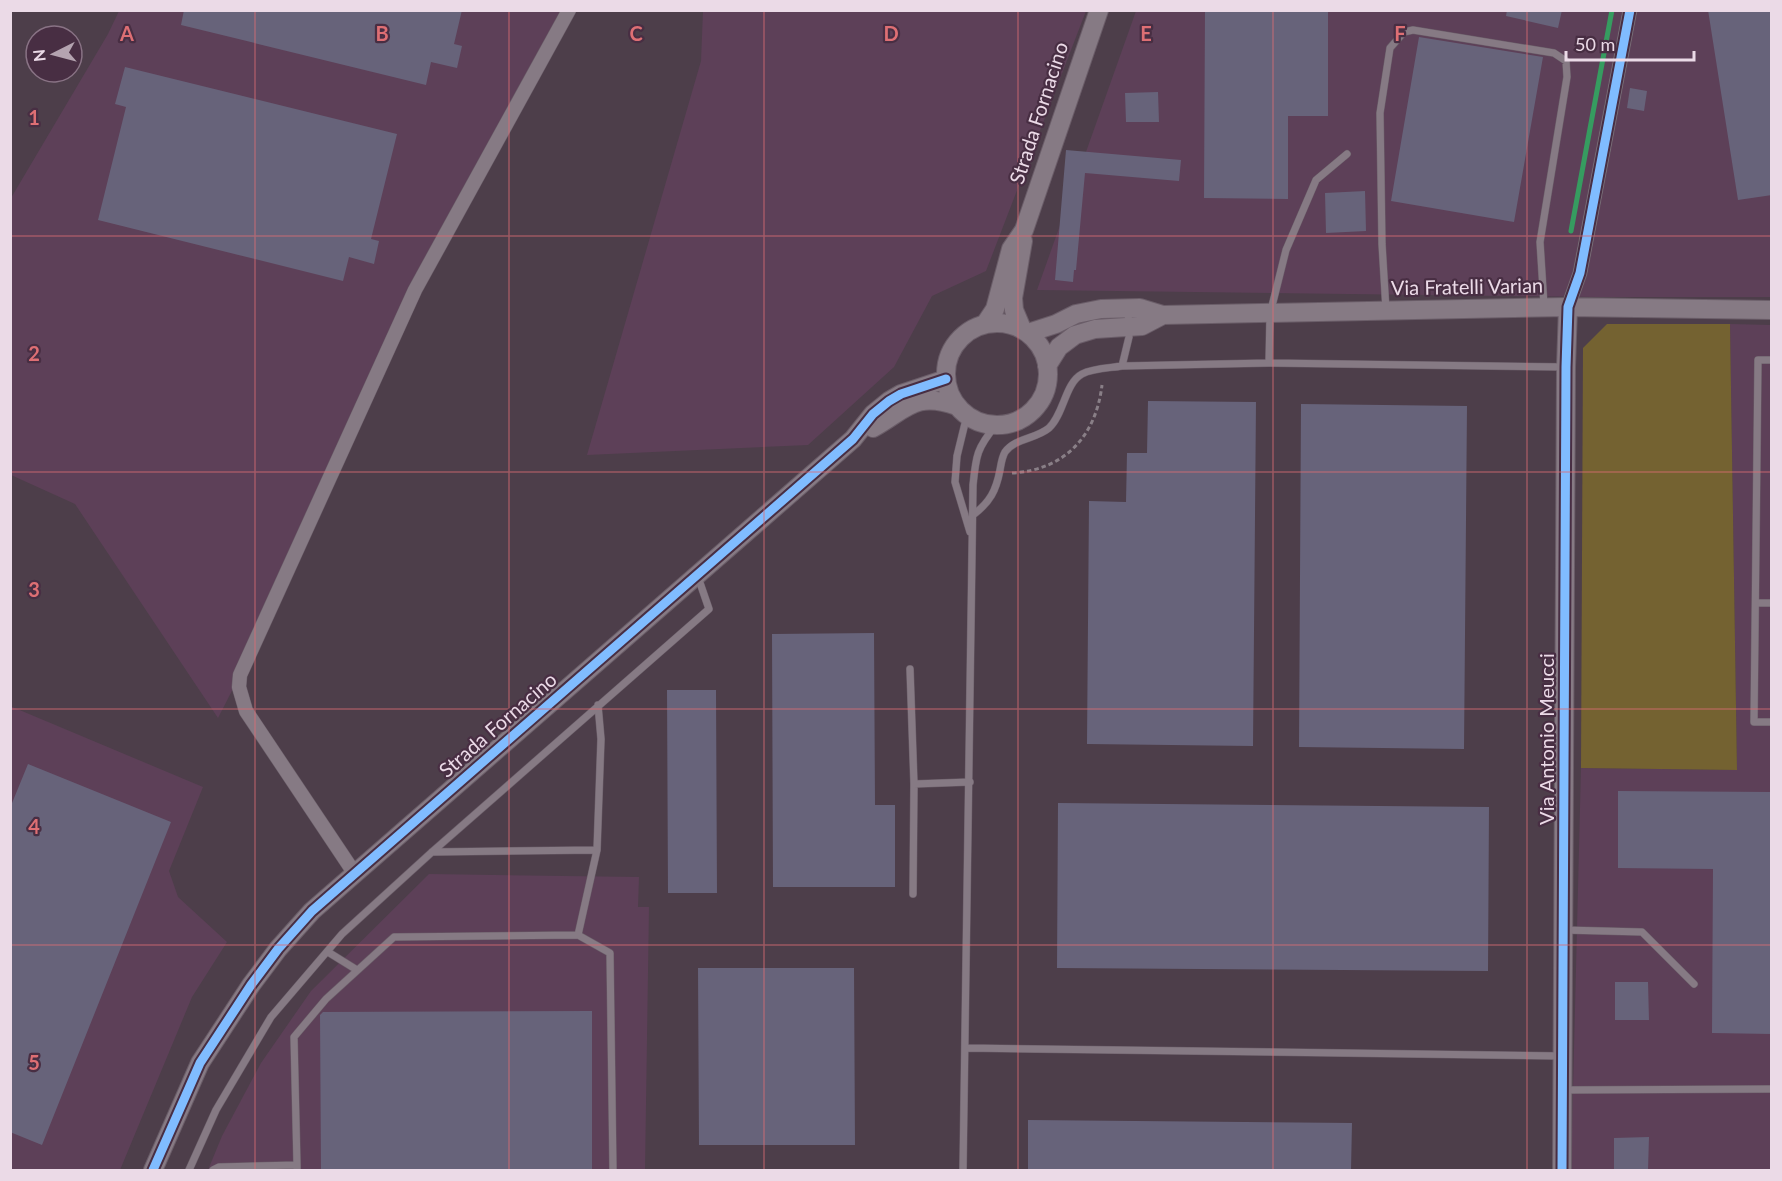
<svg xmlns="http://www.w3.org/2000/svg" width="1782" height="1181" font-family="Lato,sans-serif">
<rect width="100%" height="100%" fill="#4d3e4a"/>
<!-- built -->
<path fill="#5d4058" d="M119,11H569L434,256L240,675L218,718L75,504L11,475V198L108,34Z
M703,11H1086L986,271L932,296L894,367L808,445L587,455L701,61Z
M1136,11H1771V297H1595L1037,290Z
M1730,324L1771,325V1170H1571L1581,768L1737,770Z
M10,706L203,787L169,871L178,897L227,942L192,997L120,1170H11Z
M429,874L639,877L638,907H649L645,1170H208L222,1136L261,1063L311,991Z"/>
<!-- green -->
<path fill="#746231" d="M1607,324H1730L1737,770L1581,768L1583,348Z"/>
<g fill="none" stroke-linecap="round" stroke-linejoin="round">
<!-- stream -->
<path stroke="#369c60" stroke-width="5" d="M1571,231L1612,10"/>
</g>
<!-- building -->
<path fill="#67637a" d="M184,10H462L454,44L462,46L457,68L431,62L426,85L181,25Z
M1205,10H1328V116H1288V199L1204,198Z
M1507,10H1562L1558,28L1506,16Z
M1708,10H1772V195L1738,200Z
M1419,37L1543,57L1514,222L1391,201Z
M125,67L397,134L371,239L379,241L374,264L349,257L343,281L98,220L126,107L115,104Z
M1630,88L1647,91L1644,111L1627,108Z
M1158,92L1159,122H1126L1125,93Z
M1066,150L1181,160L1179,181L1085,173L1076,270H1074L1073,282L1055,280Z
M1365,191L1366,231L1326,233L1325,193Z
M1148,401L1256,402L1253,746L1087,744L1089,501L1126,502L1127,453H1147Z
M1301,404L1467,406L1464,749L1299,747Z
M874,633L875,805H895V887H773L772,634Z
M667,690H716L717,893H668Z
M28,764L171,822L42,1145L10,1132V808Z
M1618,791L1772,792V1034L1712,1033L1713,869L1618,868Z
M1058,803L1489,807L1488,971L1057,968Z
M698,968H854L855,1145H699Z
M1615,982H1648L1649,1020H1615Z
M592,1011V1170H321L320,1015L323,1012Z
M1028,1120L1352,1123L1351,1170H1028Z
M1649,1137L1648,1170H1614V1138Z"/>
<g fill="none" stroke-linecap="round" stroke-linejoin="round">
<!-- service casing -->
<g stroke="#6a5d68" stroke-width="8">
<path id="service" d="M1386,310L1382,244L1380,113L1390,48L1404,32L1413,30L1554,53L1566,61L1567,77L1540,242L1544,305
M1772,360H1758L1754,722H1772
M1269,363L1566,367
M1122,366L1269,363L1270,314L1286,250L1316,180L1347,154
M967,415L957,456L955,482L970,532
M973,515C990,502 996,491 1000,470C1001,464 1002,457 1005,452C1015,438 1036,439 1049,428C1064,414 1065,383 1082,374C1093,368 1110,368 1122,366L1129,337L1128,308
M1756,603H1772
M910,669L914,784
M432,852L597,850L601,739L598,705
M913,894L914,784L970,782
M1564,930L1642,932L1694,984
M578,935L597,850
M328,952L357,970
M966,1048L1562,1056
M1564,1090L1772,1089
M297,1165L294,1037L326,999L394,937L578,935L610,953L613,1170
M189,1170L216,1110L271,1017L342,934L432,852L709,609L698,577
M213,1170L219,1167L297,1165V1170
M963,1170L973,485C976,455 977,448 996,425"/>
</g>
<!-- minor casing -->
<g stroke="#6a5d68" stroke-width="15">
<path id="minor" d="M1568,307L1580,273L1630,10
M355,874L246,711L239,687L240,675L415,290L569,10"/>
</g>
<!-- tertiary casing -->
<g stroke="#6a5d68" stroke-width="20">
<path id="tertiary" d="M946 374a51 51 0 1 1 102 0a51 51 0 1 1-102 0Z
M985,324L995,309L1011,249L1024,230L1099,10
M1022,329L1014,310L1013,298L1023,241
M1028,333L1056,324L1076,314L1101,309L1140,308L1163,315L1568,307L1772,310
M1047,366L1059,347L1075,335L1095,329L1142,326L1163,315
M873,428C907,409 915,391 957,406
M153,1170L200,1063L251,985L278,949L312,911L853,439L873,414L889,401L901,394L946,379
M1562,1170L1566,367L1568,307"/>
</g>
<!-- path -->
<path stroke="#897f87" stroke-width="3" stroke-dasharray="4.5 3" stroke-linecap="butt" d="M1012,473C1065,470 1096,436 1102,385"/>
<!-- service -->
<use href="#service" stroke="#867a84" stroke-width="7"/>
<!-- minor -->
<use href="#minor" stroke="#867a84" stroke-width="14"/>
<!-- tertiary -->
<use href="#tertiary" stroke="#867a84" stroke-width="18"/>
<!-- cycleway casing -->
<g stroke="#482e43" stroke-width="13">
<path id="cycleway" d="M153,1170L200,1063L251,985L278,949L312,911L853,439L873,414L889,401L901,394L946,379
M1562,1170L1566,367L1568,307L1580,273L1630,10"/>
</g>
<!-- cycleway -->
<use href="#cycleway" stroke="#80bcff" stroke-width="9"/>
</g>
<!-- grid -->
<path fill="none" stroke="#de6f74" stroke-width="1.5" stroke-opacity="0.55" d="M255,10V1170M509,10V1170M764,10V1170M1018,10V1170M1273,10V1170M1527,10V1170M10,236H1772M10,472H1772M10,709H1772M10,945H1772"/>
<g text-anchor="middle" stroke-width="4.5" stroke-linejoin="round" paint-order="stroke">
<!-- street labels -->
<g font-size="20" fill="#ebdae7" stroke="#482e43">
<text transform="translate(1039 113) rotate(-72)" y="7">Strada Fornacino</text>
<text transform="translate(1467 287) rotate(-1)" y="7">Via Fratelli Varian</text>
<text transform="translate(498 725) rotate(-41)" y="7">Strada Fornacino</text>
<text transform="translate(1547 739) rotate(-90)" y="7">Via Antonio Meucci</text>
</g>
</g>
<g font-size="20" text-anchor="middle" font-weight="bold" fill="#de6f74" stroke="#482e43" stroke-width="4.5" stroke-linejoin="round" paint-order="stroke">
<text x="127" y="41">A</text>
<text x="382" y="41">B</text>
<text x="636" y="41">C</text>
<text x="891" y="41">D</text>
<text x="1146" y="41">E</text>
<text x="1400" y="41">F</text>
<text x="34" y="125">1</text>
<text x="34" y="361">2</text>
<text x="34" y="597">3</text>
<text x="34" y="834">4</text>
<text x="34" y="1070">5</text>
</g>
<!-- border -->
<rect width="1782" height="1181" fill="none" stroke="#ebdae7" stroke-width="24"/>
<!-- north arrow -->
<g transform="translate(54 54) rotate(264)"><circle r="28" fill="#482e43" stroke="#897385" stroke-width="1.5"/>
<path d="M0-4.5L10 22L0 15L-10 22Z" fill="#b4a3b0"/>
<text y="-9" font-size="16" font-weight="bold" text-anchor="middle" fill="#ebdae7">N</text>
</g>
<!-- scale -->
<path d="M1566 51v9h128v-9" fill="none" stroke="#ebdae7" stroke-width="3"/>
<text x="1575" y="51" font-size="18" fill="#ebdae7" stroke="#482e43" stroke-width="4.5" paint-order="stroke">50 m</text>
</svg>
